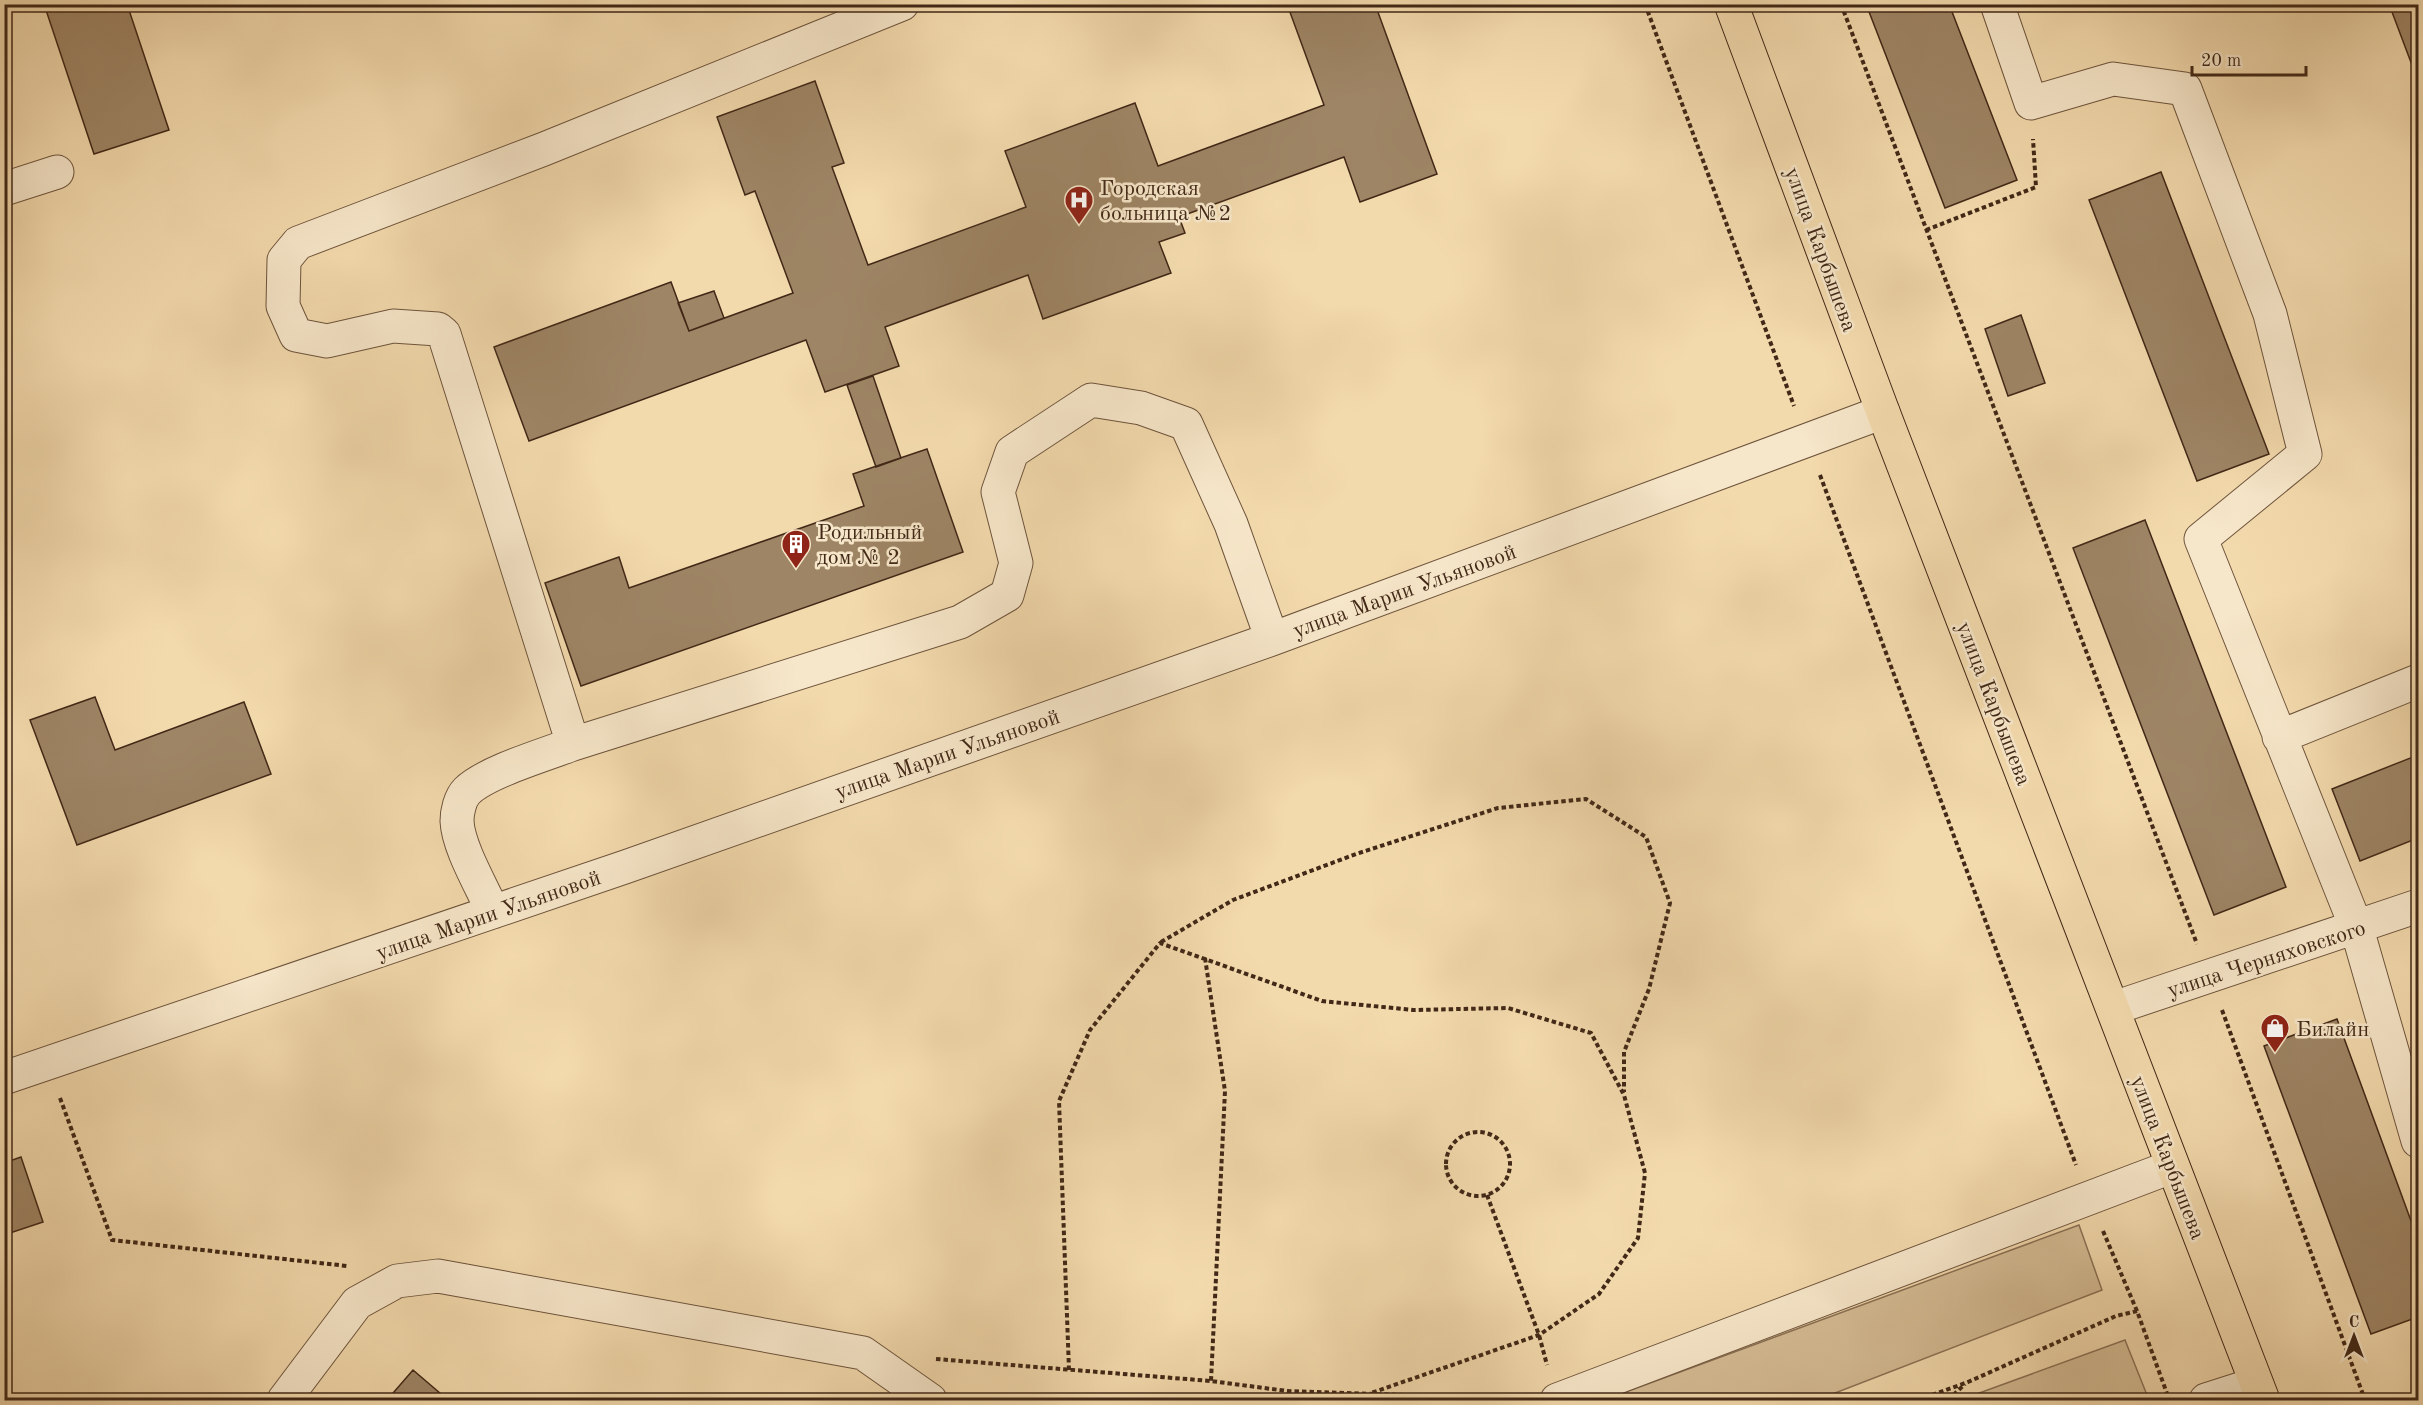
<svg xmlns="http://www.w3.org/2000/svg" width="2423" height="1405" font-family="'Old Standard TT',serif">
<rect width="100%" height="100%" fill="#f3daad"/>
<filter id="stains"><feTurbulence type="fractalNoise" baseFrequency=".00333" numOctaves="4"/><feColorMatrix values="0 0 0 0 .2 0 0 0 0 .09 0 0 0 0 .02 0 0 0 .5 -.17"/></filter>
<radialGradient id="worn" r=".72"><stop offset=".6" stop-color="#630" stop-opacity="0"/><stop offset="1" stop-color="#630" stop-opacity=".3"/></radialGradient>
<!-- green -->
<path fill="#d5bc94" stroke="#8b7256" stroke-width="1.5" d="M2079,1225L2102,1290L1817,1400H1604Z
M2125,1340L2149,1400H1960Z"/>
<!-- building -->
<path fill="#9e8565" stroke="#412817" stroke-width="1.5" d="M44,4H127L169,130L94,154Z
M1287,4H1375L1437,174L1360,202L1344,157L1179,217L1185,233L1159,242L1171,273L1043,319L1028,275L885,327L899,366L825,392L806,340L529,441L494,347L671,282L689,331L793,293L755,191L745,195L717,117L815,81L844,163L832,167L868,265L1026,207L1005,151L1135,103L1158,166L1324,105Z
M1866,4H1949L2017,180L1945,208Z
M2389,4H2418V81Z
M2161,172L2269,454L2197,481L2089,200Z
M714,291L724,318L689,331L678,303Z
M2021,315L2045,383L2008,396L1985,329Z
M873,376L901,458L876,467L847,385Z
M927,449L963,552L581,686L545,583L619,557L629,588L864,506L853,474Z
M2145,520L2286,887L2214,915L2073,548Z
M95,697L115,750L244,702L271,774L77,845L30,720Z
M2418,755V838L2360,861L2332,789Z
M2337,1019L2418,1240V1317L2371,1334L2264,1046Z
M21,1157L43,1222L4,1235V1163Z
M413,1370L448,1400H387Z"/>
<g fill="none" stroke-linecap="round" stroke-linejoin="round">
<!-- minor casing -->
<g stroke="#6e543c" stroke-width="35">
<path id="minor" d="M902,4L544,149L298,243L284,260L283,306L296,335L327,341L393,326L438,329L444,334L573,744L960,622L1007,595L1016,563L998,492L1012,452L1091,400L1141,408L1186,424L1231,524L1272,639
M1997,4L2031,103L2113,79L2185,89L2270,314L2305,454L2201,539L2357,929L2418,1141
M4,189L57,172
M2279,737L2418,681
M493,912C482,887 458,847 457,821C457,812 460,798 467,791C486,772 547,754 573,744
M2114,1008L2418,906
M4,1078L625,867L1272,639L1883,412
M284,1400L357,1303L397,1281L438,1276L863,1353L930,1400
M1557,1400L2171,1167
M2206,1400L2256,1384"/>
</g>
<!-- major casing -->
<g stroke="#412817" stroke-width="35">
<path id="major" d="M1731,4L1883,412L2263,1400"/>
</g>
<!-- path -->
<path stroke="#412817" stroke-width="4" stroke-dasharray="4.5 3" stroke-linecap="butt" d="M1645,4L1794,406
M1841,4L2197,944
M1926,230L2036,187L2033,139
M1820,475L2076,1165
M1161,942L1233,900L1356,854L1498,808L1586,799L1646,837L1670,903L1649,989L1624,1052V1092
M1205,958L1225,1091L1211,1381
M2222,1010L2365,1400
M60,1098L112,1240L347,1266
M1446 1164a32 32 0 1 1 64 0a32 32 0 1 1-64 0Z
M1487,1195L1539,1335L1547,1365
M2103,1231L2137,1311L2169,1399
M936,1359L1211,1381L1287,1391L1520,1399
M1069,1370L1059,1101L1090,1030L1160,943L1322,1001L1413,1010L1508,1008L1591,1033L1624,1095L1645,1173L1638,1238L1599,1294L1539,1335L1371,1393
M1918,1400L1968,1382L2116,1316L2137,1311
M1948,1400L1965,1384"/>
<!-- minor -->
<use href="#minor" stroke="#f7e7ca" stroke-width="33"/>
<!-- major -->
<use href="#major" stroke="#f3daad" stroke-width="33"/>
</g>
<!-- icons -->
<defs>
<g id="hospital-pin" transform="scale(1.5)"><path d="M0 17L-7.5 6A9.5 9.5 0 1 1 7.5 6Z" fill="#8f2418" stroke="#f7e7ca"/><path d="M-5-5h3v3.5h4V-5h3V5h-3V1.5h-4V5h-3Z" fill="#fff"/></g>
<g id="building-pin" transform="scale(1.5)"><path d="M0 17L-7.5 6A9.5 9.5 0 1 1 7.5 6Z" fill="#8f2418" stroke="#f7e7ca"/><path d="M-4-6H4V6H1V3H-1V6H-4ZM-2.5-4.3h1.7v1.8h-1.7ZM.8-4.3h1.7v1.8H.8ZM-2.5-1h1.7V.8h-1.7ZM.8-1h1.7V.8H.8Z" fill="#fff"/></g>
<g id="shop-pin" transform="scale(1.5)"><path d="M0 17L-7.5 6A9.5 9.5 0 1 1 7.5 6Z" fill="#8f2418" stroke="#f7e7ca"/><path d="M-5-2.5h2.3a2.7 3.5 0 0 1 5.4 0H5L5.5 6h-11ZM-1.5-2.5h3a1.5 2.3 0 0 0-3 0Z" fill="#fff"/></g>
</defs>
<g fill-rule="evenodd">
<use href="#hospital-pin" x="1079" y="200"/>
<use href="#building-pin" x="796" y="544"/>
<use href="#shop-pin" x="2275" y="1028"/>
</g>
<g text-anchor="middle" stroke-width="5" stroke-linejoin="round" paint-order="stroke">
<!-- poi labels -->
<g font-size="22" fill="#412817" stroke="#f7e7ca" text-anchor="start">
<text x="1100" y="195">Городская<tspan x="1100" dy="25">больница №2</tspan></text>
<text x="817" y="539">Родильный<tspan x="817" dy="25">дом № 2</tspan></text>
<text x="2296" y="1036">Билайн</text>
</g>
<!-- street labels -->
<g font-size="22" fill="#412817" stroke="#f7e7ca">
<text transform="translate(1822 249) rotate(70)" y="8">улица Карбышева</text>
<text transform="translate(1404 590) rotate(-20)" y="8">улица Марии Ульяновой</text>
<text transform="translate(1995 703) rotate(69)" y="8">улица Карбышева</text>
<text transform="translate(947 753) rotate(-19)" y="8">улица Марии Ульяновой</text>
<text transform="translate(488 914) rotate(-19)" y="8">улица Марии Ульяновой</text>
<text transform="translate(2266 958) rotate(-18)" y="8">улица Черняховского</text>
<text transform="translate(2169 1157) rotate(69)" y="8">улица Карбышева</text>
</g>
</g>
<!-- margin -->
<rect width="2423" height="1405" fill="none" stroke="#f3daad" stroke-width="24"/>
<rect x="6" y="6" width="2411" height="1393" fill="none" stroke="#412817" stroke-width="3"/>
<rect x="12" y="12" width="2399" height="1381" fill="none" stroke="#412817" stroke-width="1.5"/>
<!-- north arrow -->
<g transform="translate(2354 1336)" stroke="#f7e7ca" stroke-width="4.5" paint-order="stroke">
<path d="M0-4.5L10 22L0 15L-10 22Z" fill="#412817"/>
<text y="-9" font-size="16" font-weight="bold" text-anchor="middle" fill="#412817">С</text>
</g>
<!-- scale -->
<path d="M2192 66v9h114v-9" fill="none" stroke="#412817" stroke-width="3"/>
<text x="2201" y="66" font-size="18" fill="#412817" stroke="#f7e7ca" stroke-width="4.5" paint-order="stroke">20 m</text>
<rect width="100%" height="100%" filter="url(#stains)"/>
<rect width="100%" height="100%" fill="url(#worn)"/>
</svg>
